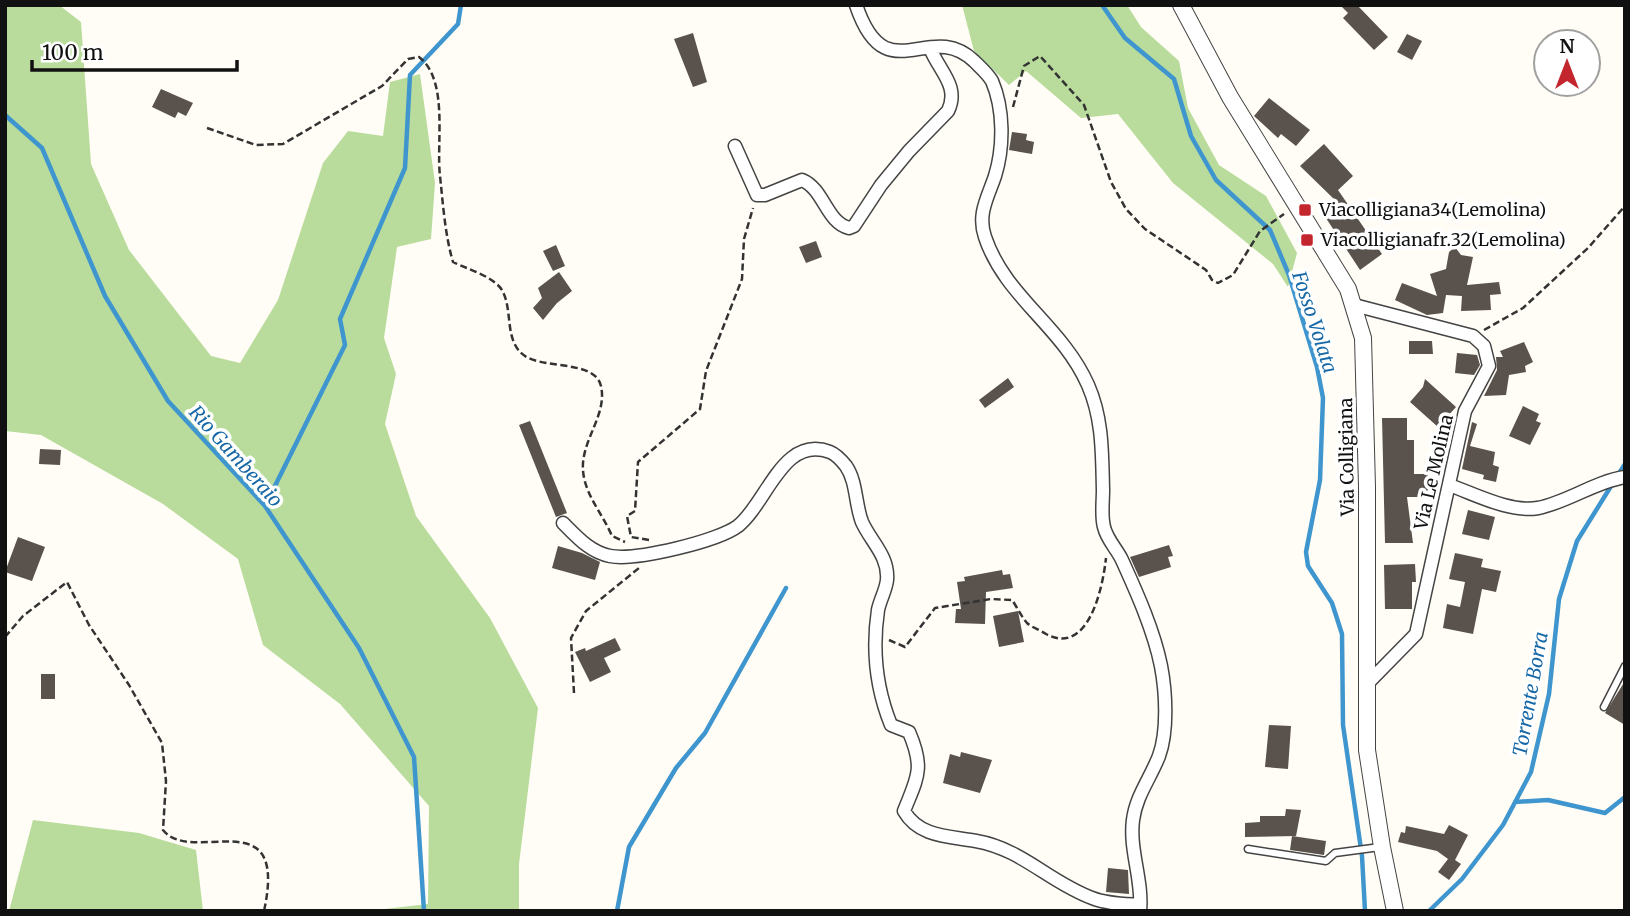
<svg xmlns="http://www.w3.org/2000/svg" width="1630" height="916" font-family="Merriweather,serif">
<rect width="100%" height="100%" fill="#fffdf5"/>
<!-- forest -->
<path fill="#b9dc9c" d="M5,5H59L81,22L91,164L129,250L211,356L240,363L278,300L323,163L348,131L383,136L390,82L420,74L435,183L431,239L397,247L384,338L396,374L385,424L416,516L490,618L538,708L519,864V911H367L428,904L429,806L340,704L263,645L238,559L163,504L41,435L5,431Z
M962,5H1127L1141,27L1179,61L1188,108L1219,165L1266,196L1297,253L1288,287L1273,264L1173,183L1118,114L1081,118L1026,71L1009,85L974,51Z
M33,820L139,833L196,850L203,911H9Z"/>
<g fill="none" stroke-linecap="round" stroke-linejoin="round">
<!-- stream -->
<path stroke="#3f96cf" stroke-width="4.5" d="M1102,5L1125,38L1174,79L1191,136L1216,180L1270,230L1289,275L1317,367L1323,398L1320,480L1306,552L1308,566L1332,603L1342,634L1343,725L1362,856L1365,911
M5,115L42,148L105,296L168,401L265,506L359,648L414,757L424,911
M1618,475L1625,464
M265,506L345,345L340,319L405,168L410,75L458,24L461,5
M1515,802L1548,800L1605,813L1625,797
M617,911L629,847L676,768L705,733L786,588
M1429,911L1462,879L1503,825L1531,772L1549,694L1559,599L1577,541L1613,483"/>
</g>
<!-- building -->
<path fill="#5a524d" d="M1340,5H1357L1388,37L1374,50L1343,18L1348,13Z
M693,33L707,82L693,87L674,39Z
M1407,34L1422,41L1412,60L1397,52Z
M161,89L193,103L186,116L178,112L175,118L152,107Z
M1269,98L1310,130L1296,146L1281,134L1278,138L1254,116Z
M1012,132L1027,134L1026,140L1034,142L1032,154L1009,150Z
M1324,144L1353,176L1338,190L1382,254L1360,270L1322,212L1337,202L1300,166Z
M816,241L822,257L806,263L799,247Z
M556,245L565,266L553,271L543,251Z
M1455,247L1461,255L1473,257L1467,285L1499,282L1501,294L1490,295L1491,310L1461,311L1462,296L1446,295L1443,313L1427,315L1395,300L1402,283L1437,296L1430,274L1446,269L1449,252Z
M559,272L572,291L557,303L543,320L533,308L542,298L538,288Z
M1409,341H1432L1433,354H1409Z
M1524,342L1533,362L1525,366L1526,372L1509,375L1506,395L1484,396L1497,370L1496,357H1503L1500,351Z
M1457,353L1477,355L1480,365L1474,375L1455,373Z
M1008,378L1014,387L985,408L979,400Z
M1425,379L1456,407L1438,427L1410,402L1423,387Z
M1523,406L1539,414L1536,421L1541,423L1530,445L1509,436Z
M1382,418H1407V440H1414V474H1428V497H1407L1413,543H1385Z
M530,421L567,513L556,517L519,425Z
M1472,422L1477,424L1470,446L1495,452L1493,465L1499,467L1496,482L1483,479L1484,475L1462,469Z
M40,449L61,450L60,465L39,464Z
M1468,510L1495,517L1489,540L1462,534Z
M18,537L45,547L32,581L5,572Z
M1169,545L1173,556L1168,557L1171,567L1139,577L1130,557Z
M558,546L582,553L600,562L595,580L552,568Z
M1455,553L1483,559L1481,567L1501,571L1496,592L1482,589L1473,634L1443,628L1447,604L1460,607L1465,582L1449,579Z
M1415,564L1416,582H1412V609H1385L1384,565Z
M1002,570L1003,575L1010,574L1013,588L986,592L985,624L955,623L956,609H961L957,582L965,581L964,577Z
M1018,611L1024,642L999,647L993,616Z
M615,638L621,650L604,658L611,672L590,682L575,652L585,648L586,651Z
M41,674H55V699H41Z
M1625,681V725L1605,713Z
M1269,725L1291,726L1288,769L1265,767Z
M961,752L992,760L980,793L943,783L950,754L960,757Z
M1286,809L1301,810L1296,836L1245,837V823L1260,822V816H1285Z
M1449,825L1468,835L1455,860L1461,864L1449,880L1438,872L1448,859L1437,851L1398,842L1401,832L1405,833L1406,826L1444,834Z
M1292,836L1326,841L1324,855L1290,850Z
M1108,868L1128,870L1129,894L1106,892Z"/>
<g fill="none" stroke-linecap="round" stroke-linejoin="round">
<!-- service casing -->
<g stroke="#444" stroke-width="9">
<path id="service" d="M1604,707L1625,666
M1248,849L1326,861L1335,853L1380,847"/>
</g>
<!-- minor casing -->
<g stroke="#444" stroke-width="15">
<path id="minor" d="M856,5C886,94 929,18 974,61C980,67 988,74 992,81C1004,109 1004,147 995,176C988,197 977,214 985,237C1005,297 1062,326 1088,385C1103,419 1102,454 1103,490C1103,502 1101,516 1104,527C1107,540 1117,549 1122,560C1137,593 1154,631 1161,666C1166,692 1168,731 1159,756C1150,779 1136,796 1133,820C1129,850 1143,880 1140,911
M735,146L757,195H765L802,180C824,189 826,222 849,228L854,226L881,185L909,151L948,111C960,86 939,71 930,48
M1354,305L1473,336L1484,346L1489,366L1465,411L1416,634L1366,685
M1449,485C1475,494 1510,513 1538,508C1568,502 1594,482 1625,477
M563,523C577,537 590,552 610,556C636,561 718,541 738,526C767,503 783,434 830,452C835,454 842,461 846,466C857,482 855,504 862,522C871,542 889,556 887,580C886,590 880,600 878,610C872,650 876,688 891,725L909,732C925,769 917,778 904,811C919,837 948,836 976,841C1022,849 1049,882 1092,898C1107,904 1124,904 1140,905"/>
</g>
<!-- tertiary casing -->
<g stroke="#444" stroke-width="18">
<path id="tertiary" d="M1181,5L1230,97L1348,289L1363,338L1367,487V750L1382,847L1395,911"/>
</g>
<!-- path -->
<path stroke="#333" stroke-width="2.5" stroke-dasharray="7 3.5" stroke-linecap="butt" d="M1013,107L1024,66L1040,56L1084,105L1111,182L1126,209L1145,229L1206,270L1212,280L1218,283L1233,275L1260,231L1284,214
M207,128L256,145L283,144L382,86L408,59L419,57C449,80 436,142 440,176C443,204 445,235 453,262C467,269 496,277 503,292C513,312 504,342 525,356C544,369 595,360 601,386C607,413 585,436 583,463C581,491 602,512 612,536L625,542
M1484,330L1523,308L1588,248L1625,206
M649,540L631,537L627,516L635,511L638,462L700,409L706,371L742,279L744,239L753,208
M5,637L23,616L67,582L89,625L129,685L162,743L166,781L163,830C192,867 289,797 264,911
M889,640L905,647L935,608L991,599L1012,600C1017,607 1021,616 1027,623C1031,627 1040,630 1046,634C1089,657 1103,586 1106,558
M574,693L571,638L586,611L639,568"/>
<!-- service -->
<use href="#service" stroke="#fff" stroke-width="6"/>
<!-- minor -->
<use href="#minor" stroke="#fff" stroke-width="12"/>
<!-- tertiary -->
<use href="#tertiary" stroke="#fff" stroke-width="16"/>
</g>
<!-- markers -->
<g fill="#c4262e" stroke="#fff" stroke-width="2.5">
<rect x="1298" y="203" width="14" height="14" rx="3.5"/>
<rect x="1300" y="233" width="14" height="14" rx="3.5"/>
</g>
<g text-anchor="middle" stroke-width="7" stroke-linejoin="round" paint-order="stroke">
<!-- poi labels -->
<g font-size="18" fill="#111" stroke="#fff" text-anchor="start">
<text x="1319" y="216">Viacolligiana34(Lemolina)</text>
<text x="1321" y="246">Viacolligianafr.32(Lemolina)</text>
</g>
<!-- street labels -->
<g font-size="18" fill="#111" stroke="#fff">
<text transform="translate(1347 457) rotate(-91)" y="6">Via Colligiana</text>
<text transform="translate(1434 472) rotate(-77)" y="6">Via Le Molina</text>
</g>
<!-- water labels -->
<g font-size="19" font-style="italic" fill="#1768a6" stroke="#fff">
<text transform="translate(1315 322) rotate(72)" y="7">Fosso Volata</text>
<text transform="translate(236 456) rotate(48)" y="7">Rio Gamberaio</text>
<text transform="translate(1530 694) rotate(-80)" y="7">Torrente Borra</text>
</g>
</g>
<!-- border -->
<rect width="1630" height="916" fill="none" stroke="#111111" stroke-width="14"/>
<!-- north arrow -->
<g transform="translate(1567 63)"><circle r="33" fill="#ffffff" stroke="#a0a0a0" stroke-width="2"/>
<path d="M0-5L12 26L0 18L-12 26Z" fill="#c4262e"/>
<text y="-10" font-size="19" font-weight="bold" text-anchor="middle" fill="#111111">N</text>
</g>
<!-- scale -->
<path d="M32 60v10h205v-10" fill="none" stroke="#111111" stroke-width="3.5"/>
<text x="42" y="60" font-size="21" fill="#111111" stroke="#ffffff" stroke-width="5" paint-order="stroke">100 m</text>
</svg>
